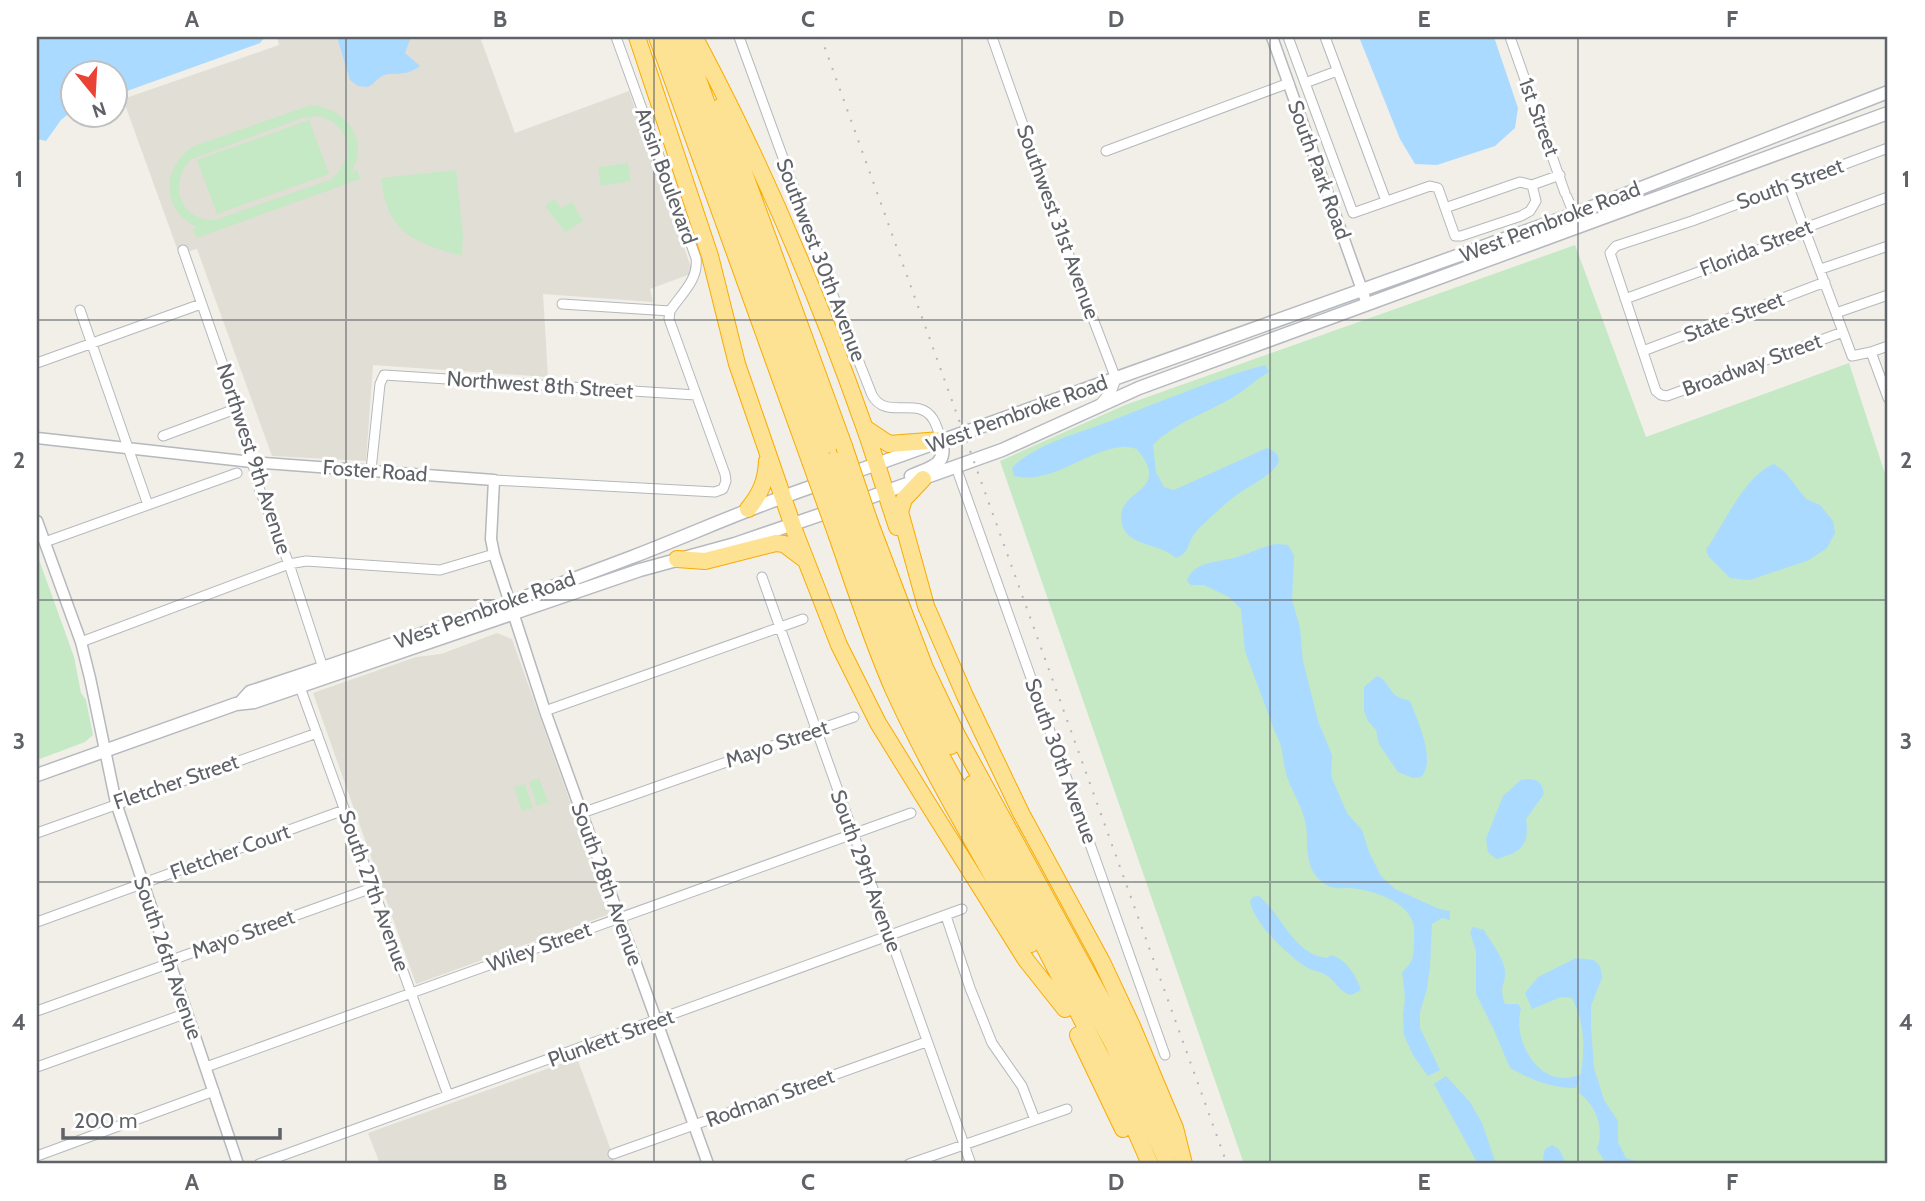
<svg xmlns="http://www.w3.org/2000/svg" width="1925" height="1201" font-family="Cabin,sans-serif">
<rect width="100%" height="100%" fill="#f1efe8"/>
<!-- education -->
<path fill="#e1ded6" d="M277,37H480L515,133L629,91L693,273L650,289L653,302L543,294L548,377L373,365L366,461L272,456L197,249L179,254L123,99L279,45Z
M497,633L512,639L610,914L416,984L313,693L416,657L441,654Z
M577,1058L616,1164H380L368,1133Z"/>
<!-- green -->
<path fill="#c5e8c5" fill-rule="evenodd" d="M311,105C345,108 371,139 351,172L357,170L360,179L197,238L193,229L197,227C160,210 161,167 194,146ZM319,116C352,127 356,155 332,179L215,220C179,220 169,185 190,160L302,118Z
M309,120L329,174L217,214L197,160Z
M628,163L631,181L601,186L598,167Z
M456,170L463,235L462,256C413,242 387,233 381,178Z
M555,199L561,208L572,202L583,221L565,232L545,206Z
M1575,245L1646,437L1849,363L1888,483V1164H1244L1000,461L1125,405Z
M37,554L74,657L81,693L86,700L93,735L85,742L37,760Z
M539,778L548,802L537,806L529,782Z
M525,784L533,808L522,811L514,787Z"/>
<!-- water -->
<path fill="#aadaff" d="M37,37H265L260,43L116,95V74H74L73,110L61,120L46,141L37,139Z
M337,37H411L405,53L420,66C405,78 391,71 382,76C377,79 374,84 368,87L358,86L350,80Z
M1359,37H1494L1518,108L1515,128L1495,146L1437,165L1415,164L1400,139Z
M1265,365L1269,372C1258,378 1249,387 1238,394C1211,412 1176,421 1153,445L1156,472L1164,487L1174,490L1267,448C1301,461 1251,485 1241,492C1230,499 1220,509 1211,517C1206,522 1199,527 1195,533C1187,543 1190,553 1176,558C1159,542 1122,547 1121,518C1120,488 1172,492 1137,449C1132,448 1126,446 1121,447C1084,451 1052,485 1014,476L1012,468C1034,444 1083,432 1113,420C1163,401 1213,379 1265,365Z
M1774,464L1785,472L1806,499L1820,505L1833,521L1835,533L1827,548L1809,560L1750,580L1730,578L1709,557L1706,550C1723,526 1745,475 1774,464Z
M1277,544L1288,545L1294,555L1292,600L1300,628L1303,661L1318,721L1332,755L1331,776L1347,813L1362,830L1369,852L1381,876L1395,889L1439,909L1450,911V920L1442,918L1432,924L1430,965L1427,989L1420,1012V1028L1440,1070L1428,1076L1413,1055L1404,1035L1403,1015L1405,997L1402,972C1414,962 1414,954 1414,939C1414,934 1415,928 1413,923C1407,901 1372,890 1351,888C1340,888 1331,890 1321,881C1301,864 1311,839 1304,817C1300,803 1292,791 1287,777C1282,761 1284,747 1275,732L1245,651L1241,609L1229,597L1204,585H1191L1187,581C1194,559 1223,563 1240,556C1253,552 1263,546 1277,544Z
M1377,676C1388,680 1389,692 1398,697C1402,699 1406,699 1410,701C1417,719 1437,761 1421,777L1413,778L1398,772L1379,744L1376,730L1368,721L1364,711V687Z
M1529,779C1540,780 1542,784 1544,794L1526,819C1530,845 1521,853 1496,859L1488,852L1486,839L1503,796L1521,780Z
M1259,896C1281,914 1295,956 1327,958L1331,955C1347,960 1356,975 1361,990L1351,995C1340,992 1338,985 1330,978C1323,971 1314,972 1306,967C1288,956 1253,922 1250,901L1253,897Z
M1473,927L1484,930C1490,941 1504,958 1505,971C1506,986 1498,985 1505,1004H1518L1521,1008C1511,1042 1542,1093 1581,1074C1585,1048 1585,1022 1572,998L1561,997L1532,1009L1525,993L1538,977L1576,958L1594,960L1600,966L1602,978L1591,1006V1026L1594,1068L1604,1100L1618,1121V1142L1626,1158L1635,1161L1637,1164H1614L1612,1160L1605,1162L1597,1149C1605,1129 1596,1105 1579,1093L1580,1079L1576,1088C1551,1088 1532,1080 1510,1068L1494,1030L1476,994V951L1470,932Z
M1446,1076L1470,1102L1482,1123L1496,1164H1478L1434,1084Z
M1552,1145L1559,1149L1566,1164H1544L1543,1157L1545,1149Z"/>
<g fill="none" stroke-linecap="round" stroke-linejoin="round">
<!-- minor casing -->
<g stroke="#b5b8bc" stroke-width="11">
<path id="minor" d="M616,37L696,258C699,280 681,294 670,311
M739,37L837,306L872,395C886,421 918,395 933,419C937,425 939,434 941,440
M992,37L1071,261L1116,379L1112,390L1100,404
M1288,37L1353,213L1430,186L1438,188L1455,236H1461L1521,216L1530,211L1536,201L1532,185
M1325,37L1386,201
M1510,37L1565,193
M1305,83L1337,71
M1106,151L1289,83
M1532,185L1560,175
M1788,185L1852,356L1871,352L1888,398
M1567,197L1574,214
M1445,208L1520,182L1532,185
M183,250L238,408L259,488L289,564L323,668
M1821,269L1888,246
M1625,299L1796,236L1805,228L1888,197
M562,304L670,311
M80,310L148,505
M1836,313L1888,295
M1843,332L1667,396L1661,395L1656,391L1610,253L1616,246L1692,221L1888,148
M1643,351L1825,282
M1871,352L1888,346
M37,363L201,304
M163,436L238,408
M956,467L1165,1055
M371,470L380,384L384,375L696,395
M494,480L715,492L723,489L726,481L725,474L669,319L670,311
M45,542L237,473
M762,577L971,1164
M81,642L289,564L306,561L440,570L494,554
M300,687L448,1095
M545,711L803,619
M582,813L854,717
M37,833L317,733
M946,916L970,988L992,1043L1022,1086L1035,1120
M37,922L344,810
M37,1011L159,967L169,961L372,888
M37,1067L187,1013
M206,1067L911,813
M613,1154L926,1042
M37,1156L214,1091
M259,1164L962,909
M909,1164L1067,1109"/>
</g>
<!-- tertiary casing -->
<g stroke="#b5b8bc" stroke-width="13">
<path id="tertiary" d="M1272,37L1367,304
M37,438L252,462L494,480L491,539L494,554L545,711L708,1164
M37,521L81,642L90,678L116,803L238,1164"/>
</g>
<!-- secondary casing -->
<g stroke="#b6babf" stroke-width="15">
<path id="secondary" d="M846,475L1574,214L1888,92
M911,476C931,467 948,466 941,440
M854,503L1002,450L1139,388L1888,113
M241,702L250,692C379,650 506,605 632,557C697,532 760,503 826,482
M37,775L236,704L254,702L640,570L735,544L837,509"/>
</g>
<!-- motorway casing -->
<g stroke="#f9ab00" stroke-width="18">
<path id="motorway" d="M637,37L710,256L737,364L796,535L839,645L878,723L930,807L1026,960L1065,1009
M657,37L810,461
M670,37L821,455
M683,37L831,451
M697,42C762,164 818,296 864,426C876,460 886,494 897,527
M720,107L844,446
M865,428L889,444L941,440
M923,479L904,499L900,512L926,606L965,696L1021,813L1102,962L1132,1026L1175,1128L1184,1164
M748,509C761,493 766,481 767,461
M870,523L925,668L957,735L1107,1009L1173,1149
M859,526L911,663L951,746
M849,532L884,631L923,722L1034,927L1114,1082L1150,1164
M837,536C855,588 872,641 894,691C934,778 984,860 1031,944
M677,559L705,561L776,543L784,544L804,559
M972,784L1113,1044L1168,1164
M1078,1035L1123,1129"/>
</g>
<!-- minor -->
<use href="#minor" stroke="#fff" stroke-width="9"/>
<!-- tertiary -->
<use href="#tertiary" stroke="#fff" stroke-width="10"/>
<!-- secondary -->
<use href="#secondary" stroke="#fff" stroke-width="12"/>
<!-- motorway -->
<use href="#motorway" stroke="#fde293" stroke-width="16"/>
<!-- rail -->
<path stroke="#b6b7b8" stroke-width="2" stroke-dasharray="2 9" stroke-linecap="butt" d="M821,37L1227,1164"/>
<!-- motorway-bridge casing -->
<g stroke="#f9ab00" stroke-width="18" stroke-linecap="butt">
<path id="motorway-bridge" d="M844,446L870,523
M821,455L849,532
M834,460L859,526
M810,461L837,536"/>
</g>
<!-- motorway-bridge -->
<use href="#motorway-bridge" stroke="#fde293" stroke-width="16"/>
</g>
<!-- grid -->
<path fill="none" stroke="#5f6368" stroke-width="2" stroke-opacity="0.55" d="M346,37V1164M654,37V1164M962,37V1164M1270,37V1164M1578,37V1164M37,320H1888M37,600H1888M37,882H1888"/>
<g text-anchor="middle" stroke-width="6" stroke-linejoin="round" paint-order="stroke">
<!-- street labels -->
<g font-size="21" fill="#5f6368" stroke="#fff">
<text transform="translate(1539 117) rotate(70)" y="7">1st Street</text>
<text transform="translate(1319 170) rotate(70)" y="7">South Park Road</text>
<text transform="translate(666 176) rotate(70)" y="7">Ansin Boulevard</text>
<text transform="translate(1790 184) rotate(-20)" y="7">South Street</text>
<text transform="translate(1058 222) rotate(70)" y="7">Southwest 31st Avenue</text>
<text transform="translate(1550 222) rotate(-21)" y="7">West Pembroke Road</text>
<text transform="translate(1756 248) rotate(-22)" y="7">Florida Street</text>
<text transform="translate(821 260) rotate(69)" y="7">Southwest 30th Avenue</text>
<text transform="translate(1734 317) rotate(-21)" y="7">State Street</text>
<text transform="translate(1752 365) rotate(-20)" y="7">Broadway Street</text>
<text transform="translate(540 385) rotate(4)" y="7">Northwest 8th Street</text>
<text transform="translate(1017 414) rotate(-20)" y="7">West Pembroke Road</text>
<text transform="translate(254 459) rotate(72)" y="7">Northwest 9th Avenue</text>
<text transform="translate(375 471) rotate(4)" y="7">Foster Road</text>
<text transform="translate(485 610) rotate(-20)" y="7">West Pembroke Road</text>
<text transform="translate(777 744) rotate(-19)" y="7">Mayo Street</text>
<text transform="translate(1061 761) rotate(70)" y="7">South 30th Avenue</text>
<text transform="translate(176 782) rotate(-19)" y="7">Fletcher Street</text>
<text transform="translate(230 852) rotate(-20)" y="7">Fletcher Court</text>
<text transform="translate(866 871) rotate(70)" y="7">South 29th Avenue</text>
<text transform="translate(607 884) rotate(70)" y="7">South 28th Avenue</text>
<text transform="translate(374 891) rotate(70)" y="7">South 27th Avenue</text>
<text transform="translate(243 934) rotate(-20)" y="7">Mayo Street</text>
<text transform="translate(539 947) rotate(-20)" y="7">Wiley Street</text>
<text transform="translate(168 958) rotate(71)" y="7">South 26th Avenue</text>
<text transform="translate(611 1038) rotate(-20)" y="7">Plunkett Street</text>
<text transform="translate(770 1098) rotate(-20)" y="7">Rodman Street</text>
</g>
</g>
<!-- border -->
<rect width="1925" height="1201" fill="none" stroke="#ffffff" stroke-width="77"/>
<!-- north arrow -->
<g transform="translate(94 94) rotate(162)"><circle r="33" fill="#ffffff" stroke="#bfc1c3" stroke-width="2"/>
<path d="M0-5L12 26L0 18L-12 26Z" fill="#ea4335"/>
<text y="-10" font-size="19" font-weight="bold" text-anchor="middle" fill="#5f6368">N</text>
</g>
<!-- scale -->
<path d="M63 1128v10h217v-10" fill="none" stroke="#5f6368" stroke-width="3.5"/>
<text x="74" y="1128" font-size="21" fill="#5f6368" stroke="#ffffff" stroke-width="5" paint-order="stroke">200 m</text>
<rect x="38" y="38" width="1848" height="1124" fill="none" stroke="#5f6368" stroke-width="2.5"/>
<g font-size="23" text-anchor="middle" font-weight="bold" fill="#5f6368">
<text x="192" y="27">A</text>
<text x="500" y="27">B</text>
<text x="808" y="27">C</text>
<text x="1116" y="27">D</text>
<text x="1424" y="27">E</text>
<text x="1732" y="27">F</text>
<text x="19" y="187">1</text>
<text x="1906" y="187">1</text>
<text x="19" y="468">2</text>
<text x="1906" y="468">2</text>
<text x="19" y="749">3</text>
<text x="1906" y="749">3</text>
<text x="19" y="1030">4</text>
<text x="1906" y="1030">4</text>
<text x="192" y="1190">A</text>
<text x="500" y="1190">B</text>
<text x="808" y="1190">C</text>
<text x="1116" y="1190">D</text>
<text x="1424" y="1190">E</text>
<text x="1732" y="1190">F</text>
</g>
</svg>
